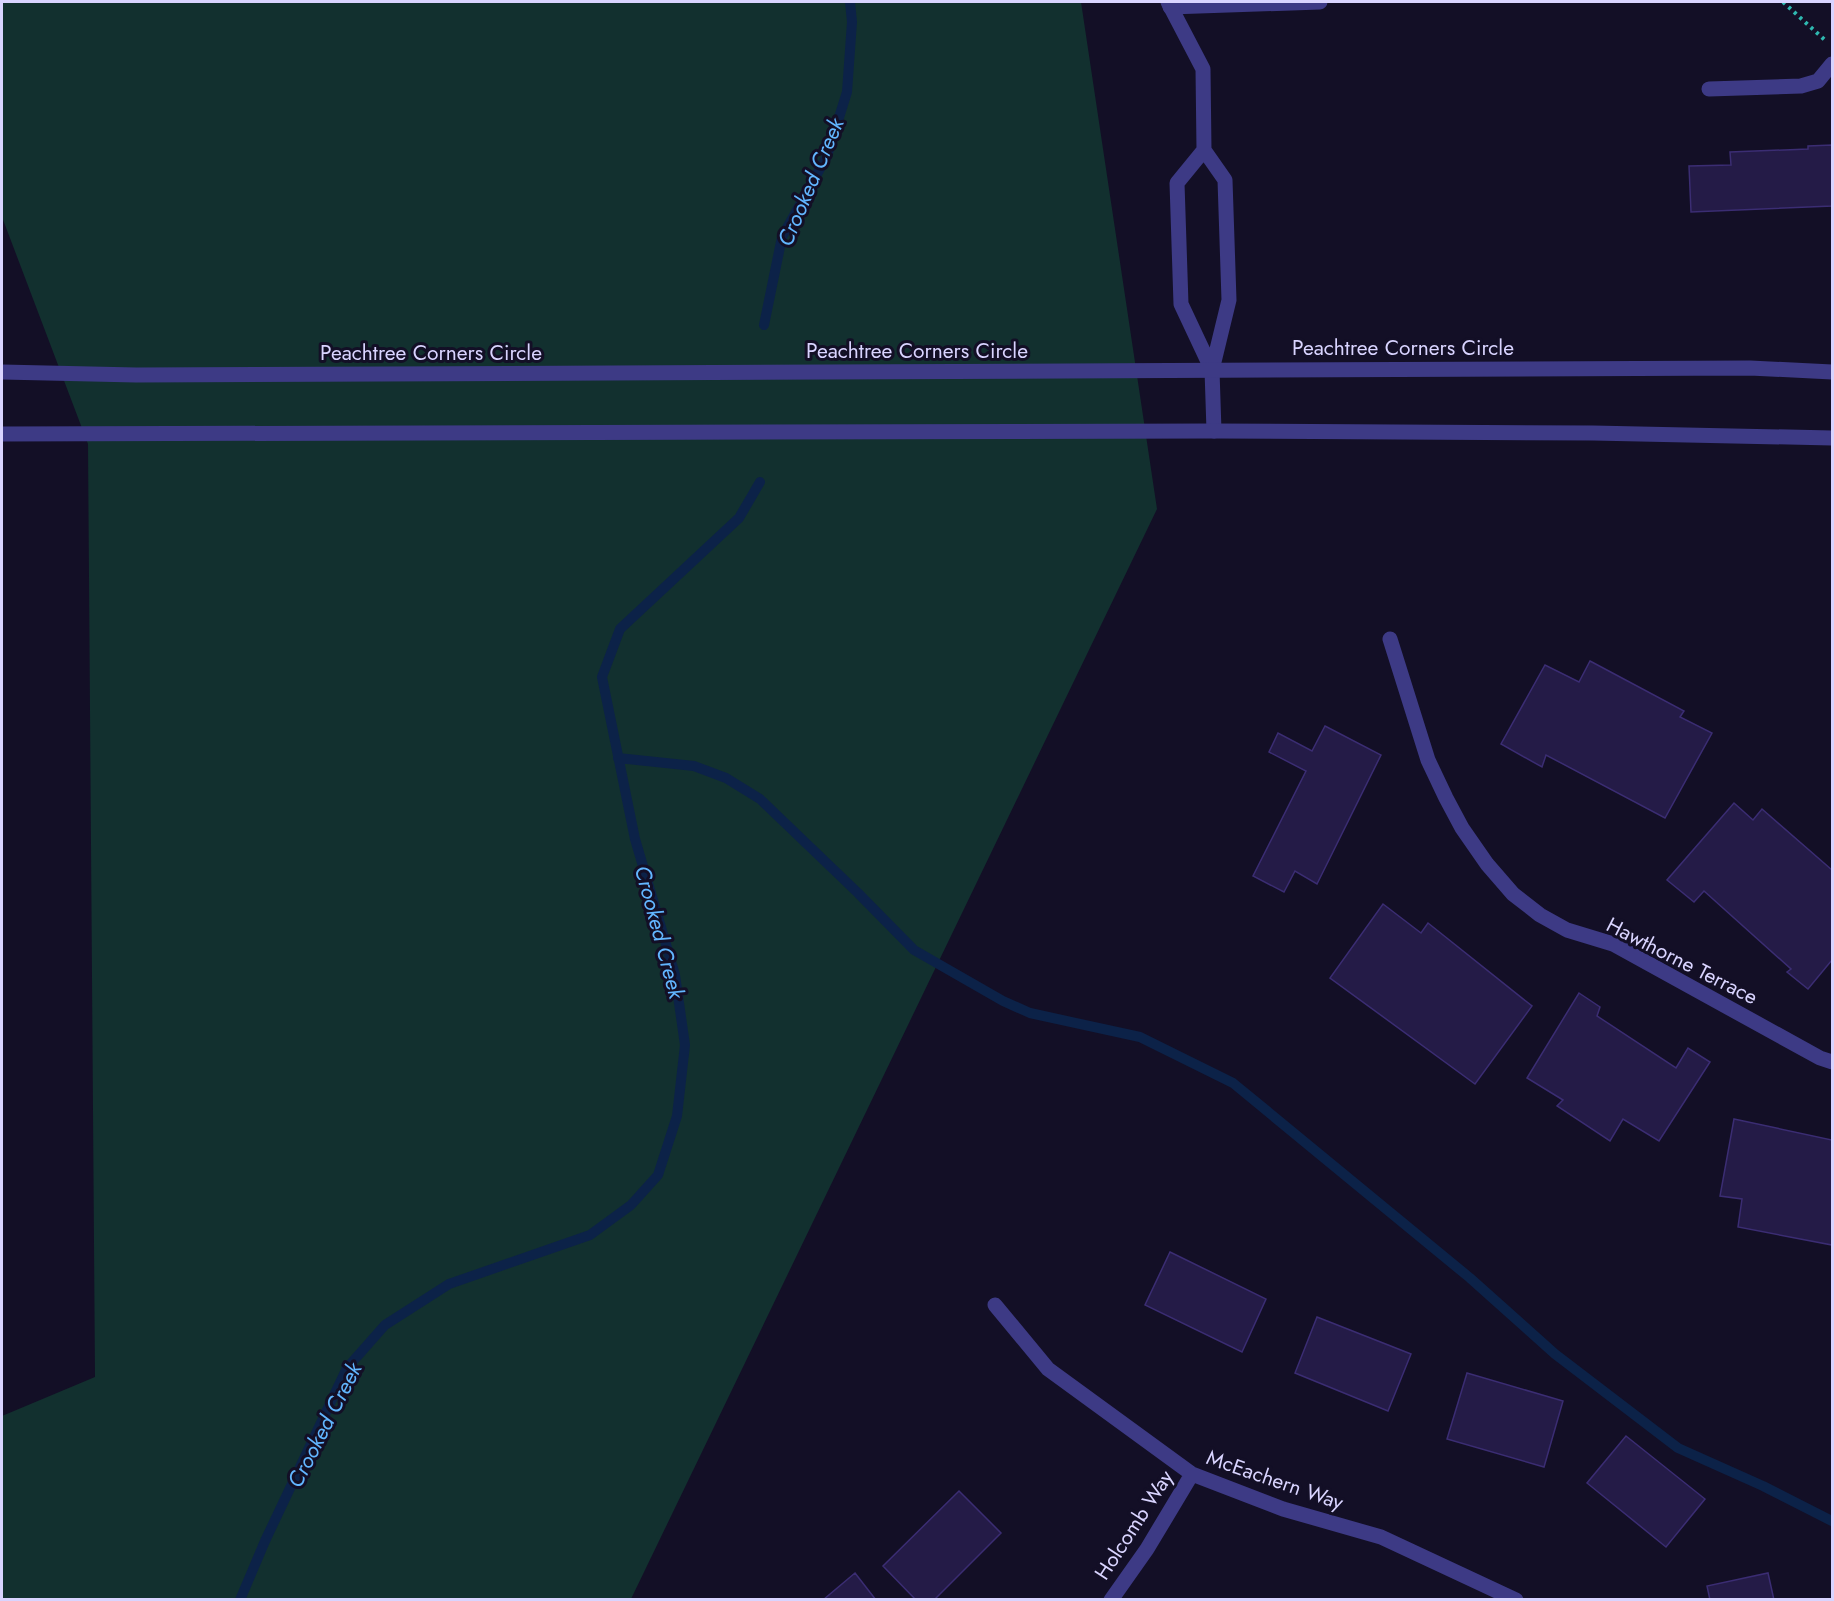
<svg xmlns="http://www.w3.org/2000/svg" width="1834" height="1601" font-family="Jost,sans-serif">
<rect width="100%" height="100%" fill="#130f26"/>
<!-- green -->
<path fill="#12302f" d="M2,2H1081L1157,509L631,1599H2V1416L95,1377L88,444L2,217Z"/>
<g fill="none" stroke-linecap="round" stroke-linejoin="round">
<!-- stream -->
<path stroke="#0c2248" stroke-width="10" d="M764,325L782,237L827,156L847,92L852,22L850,2
M618,758L694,766L726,778L760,799L858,893L914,950L1003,1001L1030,1013L1140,1037L1233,1083L1470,1278L1555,1354L1678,1448L1763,1486L1832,1521
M240,1600L265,1541L347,1368L385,1325L449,1284L590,1235L631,1205L658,1175L677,1116L685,1045L675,975L635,839L602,677L620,629L739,518L760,482"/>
</g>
<!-- building -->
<path fill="#241b47" stroke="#3b2d73" stroke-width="1.5" d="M1832,145V206L1691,212L1689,166L1731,165L1730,152L1808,149V146Z
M1590,661L1684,711L1680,717L1712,733L1665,818L1546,755L1542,767L1501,744L1545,665L1579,682Z
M1325,726L1381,755L1317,884L1295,871L1284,892L1253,876L1306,771L1269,752L1278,733L1312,751Z
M1734,803L1753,820L1762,809L1832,870V960L1808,989L1787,972L1791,969L1704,891L1694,902L1667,880Z
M1383,904L1421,933L1428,923L1532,1006L1475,1084L1330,978Z
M1579,993L1600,1007L1597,1016L1676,1068L1688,1048L1710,1062L1659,1141L1623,1119L1610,1141L1557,1106L1563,1100L1527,1078Z
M1734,1119L1832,1140V1245L1738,1227L1742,1199L1720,1196Z
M1170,1252L1266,1299L1242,1352L1145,1305Z
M1317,1317L1411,1354L1388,1411L1295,1373Z
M1467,1373L1563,1401L1544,1467L1447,1439Z
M1626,1436L1705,1499L1666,1547L1587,1483Z
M959,1491L1001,1533L934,1600H916L883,1566Z
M855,1573L876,1600H823Z
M1768,1573L1774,1600H1710L1707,1586Z"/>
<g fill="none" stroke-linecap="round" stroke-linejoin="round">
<!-- path -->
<path stroke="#2fb8b0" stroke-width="4" stroke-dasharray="3 4.5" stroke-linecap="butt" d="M1783,2L1827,42"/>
<!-- service -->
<path stroke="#3d3a85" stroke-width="15" d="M1170,7L1320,2
M1709,89L1801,86L1818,81L1832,64"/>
<!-- minor -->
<path stroke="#3d3a85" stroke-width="15" d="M1168,2L1203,69L1204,150L1225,180L1229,300L1212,370L1214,431
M1204,150L1177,183L1181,304L1212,370
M1390,639L1428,760L1446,798L1462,828L1487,864L1513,894L1540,915L1567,930L1613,944L1820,1058L1832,1062
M995,1305L1048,1369L1192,1474L1283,1509L1381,1537L1516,1600
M1111,1600L1147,1549L1192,1474"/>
<!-- tertiary -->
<path stroke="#3d3a85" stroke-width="15" d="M2,372L136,375L1750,368L1832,372
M2,434L1214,431L1593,433L1832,438"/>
</g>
<g text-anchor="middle" stroke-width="6" stroke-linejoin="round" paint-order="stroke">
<!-- street labels -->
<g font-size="21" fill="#d9d4ff" stroke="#130f26">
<text x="1403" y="355">Peachtree Corners Circle</text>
<text x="917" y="358">Peachtree Corners Circle</text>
<text x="431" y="360">Peachtree Corners Circle</text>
<text transform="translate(1682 961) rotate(27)" y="7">Hawthorne Terrace</text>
<text transform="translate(1275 1480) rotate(19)" y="7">McEachern Way</text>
<text transform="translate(1134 1525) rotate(-57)" y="7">Holcomb Way</text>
</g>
<!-- water labels -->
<g font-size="22" font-style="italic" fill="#62b6ff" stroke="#130f26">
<text transform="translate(810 182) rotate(-67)" y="8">Crooked Creek</text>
<text transform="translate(660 932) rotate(75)" y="8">Crooked Creek</text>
<text transform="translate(324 1425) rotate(-63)" y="8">Crooked Creek</text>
</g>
</g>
<!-- border -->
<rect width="1834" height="1601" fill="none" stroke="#d9d4ff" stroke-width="6"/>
</svg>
